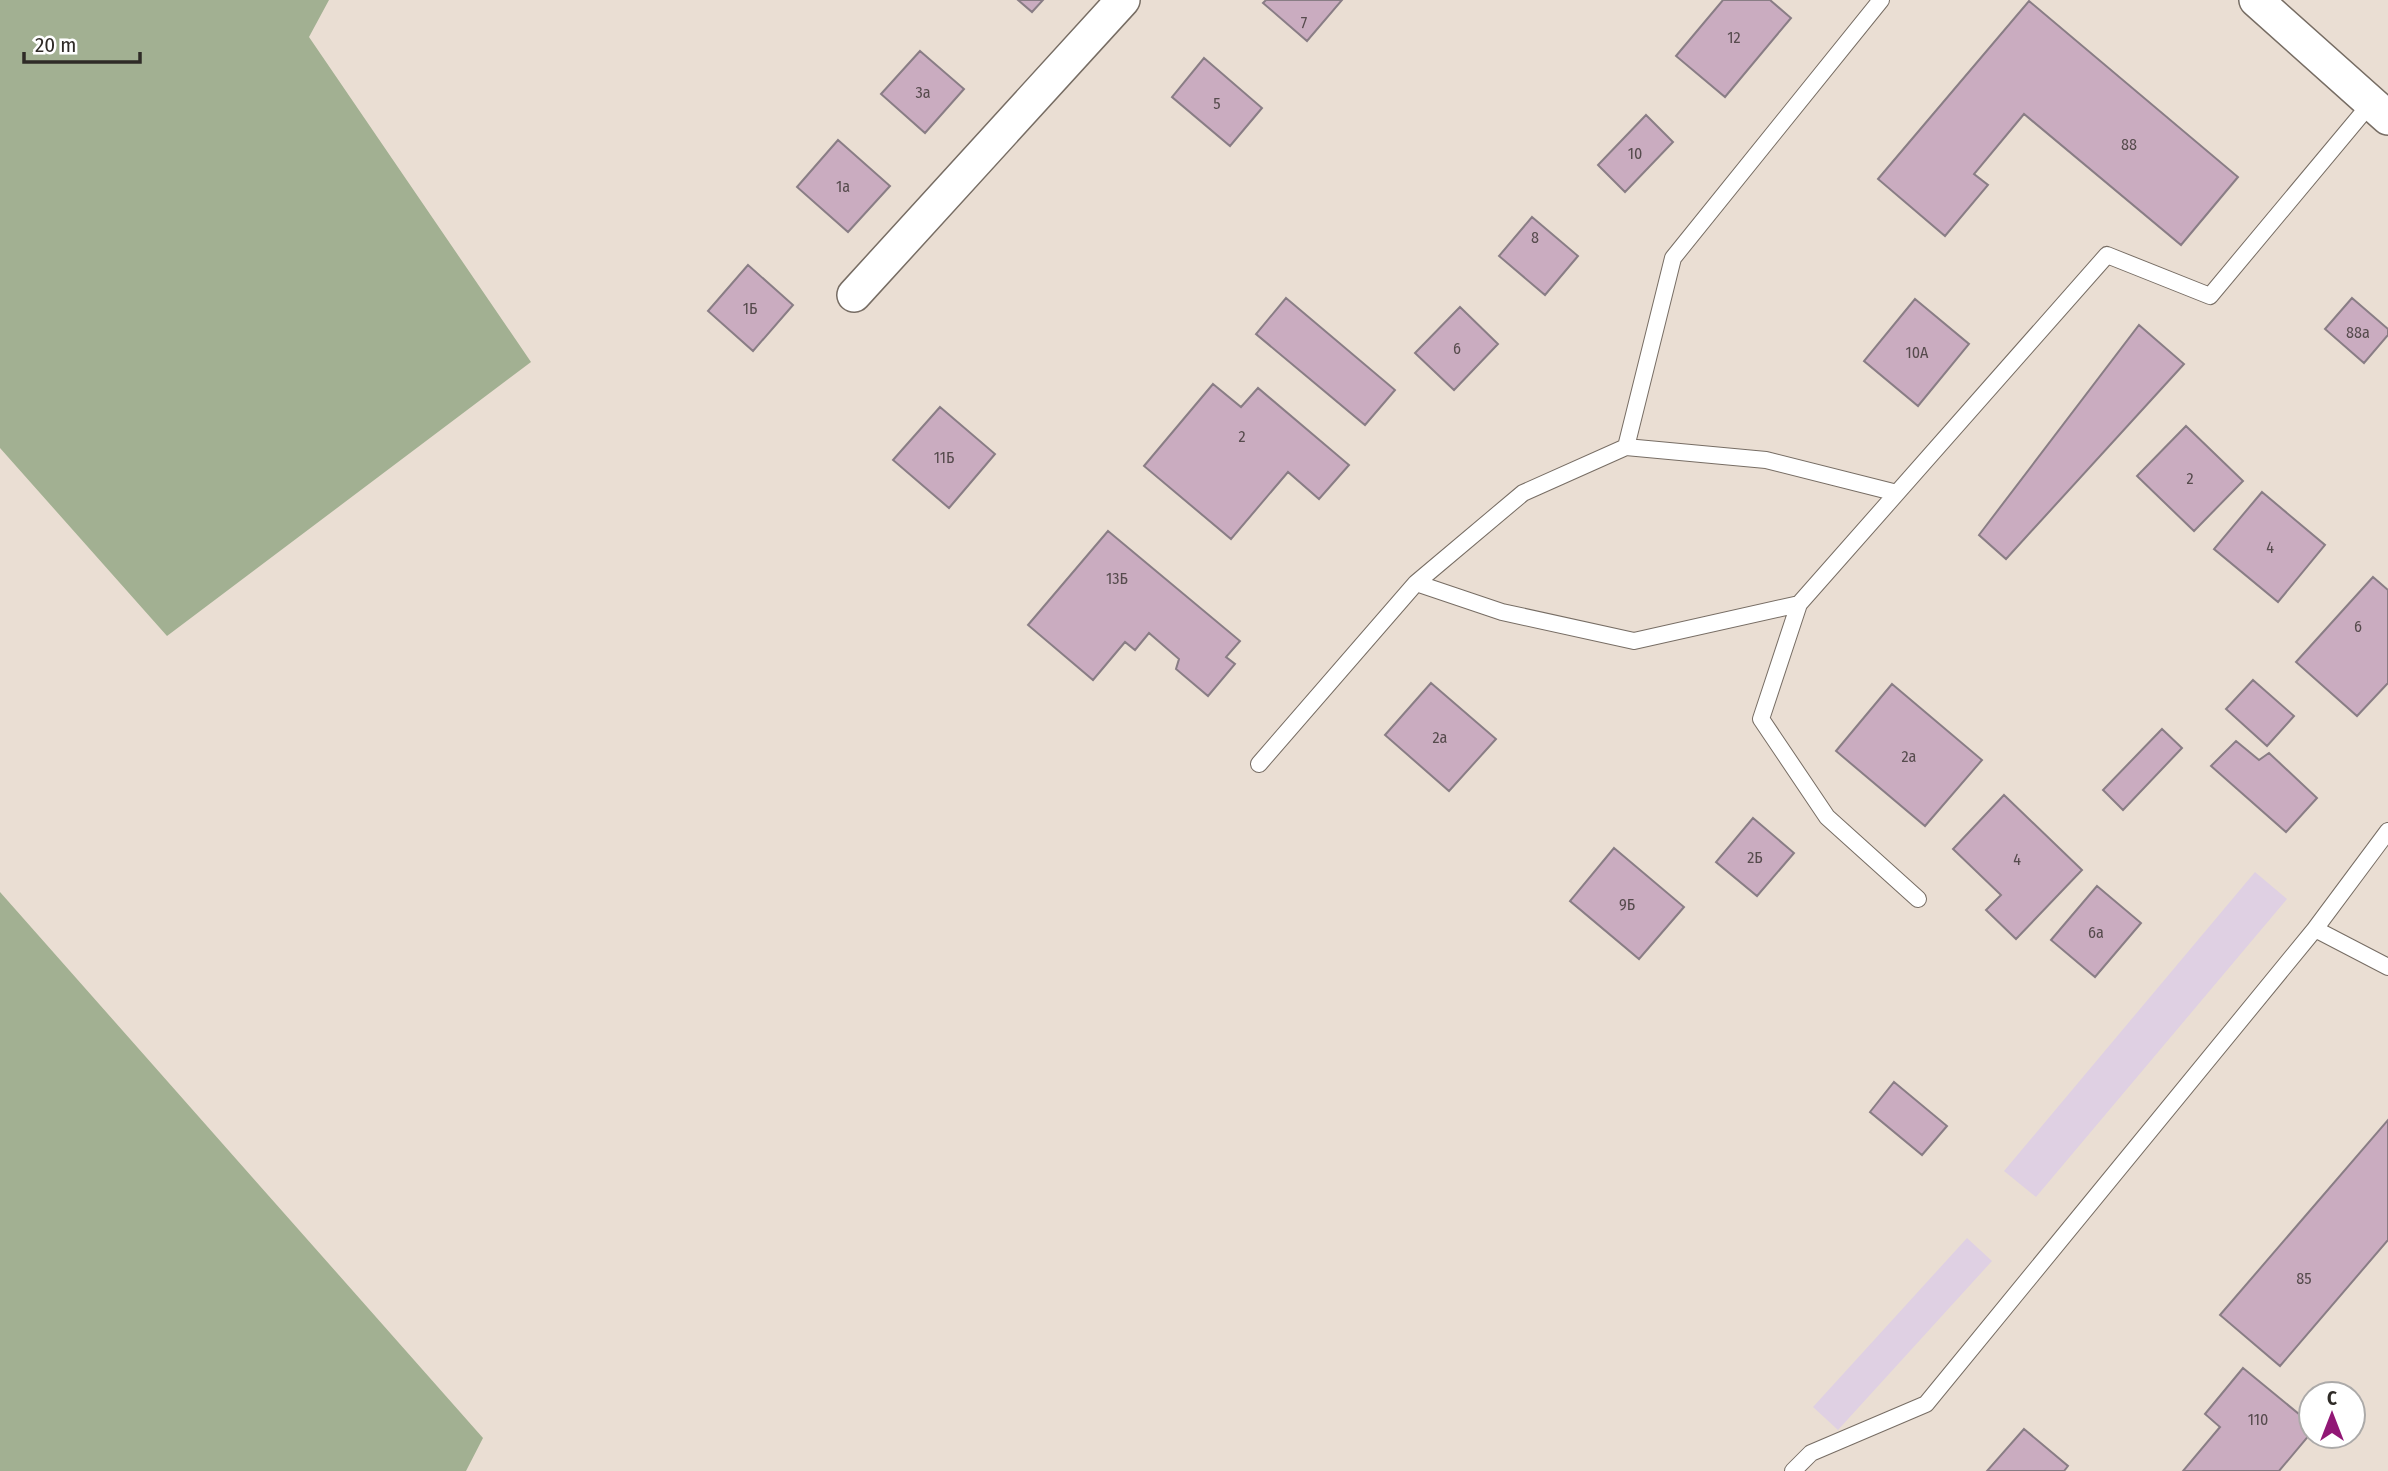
<svg xmlns="http://www.w3.org/2000/svg" width="2388" height="1471" font-family="'Fira Sans Condensed',sans-serif">
<rect width="100%" height="100%" fill="#eaded3"/>
<!-- industrial -->
<path fill="#dfd0e3" d="M2255,872L2287,899L2036,1197L2004,1171Z
M1967,1238L1992,1261L1838,1430L1813,1407Z"/>
<!-- forest -->
<path fill="#a2b092" d="M0,0H329L309,37L531,362L167,636L0,448Z
M0,892L483,1438L466,1471H0Z"/>
<!-- building -->
<path fill="#caacc0" stroke="#897d85" stroke-width="2" d="M1018,0H1043L1032,12Z
M1266,0H1342L1307,41L1263,3Z
M1723,0H1770L1791,18L1725,97L1676,56Z
M2029,1L2238,177L2181,245L2024,114L1974,174L1988,185L1945,236L1878,179Z
M920,51L964,89L925,133L881,94Z
M1204,58L1262,108L1230,146L1172,97Z
M1646,115L1673,142L1625,192L1598,165Z
M838,140L890,186L848,232L797,187Z
M1532,217L1578,256L1545,295L1499,256Z
M748,265L793,305L753,351L708,311Z
M1286,298L1395,390L1365,425L1256,334Z
M2352,298L2388,329V335L2364,363L2325,329Z
M1915,299L1969,344L1918,406L1864,361Z
M1460,307L1498,344L1454,390L1415,353Z
M2139,325L2184,364L2006,559L1979,535Z
M1213,384L1241,407L1258,388L1349,465L1319,499L1288,472L1231,539L1144,466Z
M940,407L995,454L949,508L893,460Z
M2186,426L2243,481L2194,531L2137,476Z
M2262,492L2325,545L2278,602L2214,549Z
M1108,531L1240,641L1226,657L1235,664L1208,696L1176,669L1179,659L1149,633L1135,650L1125,642L1093,680L1028,625Z
M2373,577L2388,590V683L2357,716L2296,662Z
M2253,680L2294,716L2267,746L2226,709Z
M1431,683L1496,739L1449,791L1385,735Z
M1892,684L1982,760L1925,826L1836,751Z
M2162,729L2182,748L2123,810L2103,790Z
M2236,741L2259,760L2269,753L2317,798L2286,832L2211,766Z
M2004,795L2082,870L2016,939L1986,910L2001,895L1953,849Z
M1753,818L1794,853L1757,896L1716,862Z
M1614,848L1684,907L1639,959L1570,901Z
M2097,886L2141,923L2095,977L2051,940Z
M1894,1082L1947,1126L1922,1155L1870,1112Z
M2388,1120V1240L2280,1366L2220,1315Z
M2243,1368L2311,1424V1433L2279,1471H2183L2220,1427L2205,1414Z
M2024,1429L2068,1466L2064,1471H1987Z"/>
<g fill="none" stroke-linecap="round" stroke-linejoin="round">
<!-- lane casing -->
<g stroke="#776d64" stroke-width="18">
<path id="lane" d="M1626,447L1673,258L1881,0
M1416,583L1523,493L1626,447L1766,460L1897,493
M1259,764L1416,583L1502,612L1634,641L1799,604
M1918,899L1827,817L1761,719L1799,604L2107,255L2210,296L2371,103
M2315,929L2388,831
M1793,1471L1811,1453L1926,1404L2315,929L2388,967"/>
</g>
<!-- street casing -->
<g stroke="#776d64" stroke-width="36">
<path id="street" d="M2256,0L2388,118
M854,295L1123,0"/>
</g>
<!-- lane -->
<use href="#lane" stroke="#fff" stroke-width="16"/>
<!-- street -->
<use href="#street" stroke="#fff" stroke-width="33"/>
</g>
<g text-anchor="middle" stroke-width="5" stroke-linejoin="round" paint-order="stroke">
<!-- number labels -->
<g font-size="16" fill="#564b4d">
<text x="1304" y="28">7</text>
<text x="1734" y="43">12</text>
<text x="923" y="98">3а</text>
<text x="1217" y="109">5</text>
<text x="2129" y="150">88</text>
<text x="1635" y="159">10</text>
<text x="843" y="192">1а</text>
<text x="1535" y="243">8</text>
<text x="750" y="314">1Б</text>
<text x="2358" y="338">88а</text>
<text x="1457" y="354">6</text>
<text x="1917" y="358">10А</text>
<text x="1242" y="442">2</text>
<text x="944" y="463">11Б</text>
<text x="2190" y="484">2</text>
<text x="2270" y="553">4</text>
<text x="1117" y="584">13Б</text>
<text x="2358" y="632">6</text>
<text x="1440" y="743">2а</text>
<text x="1909" y="762">2а</text>
<text x="1755" y="863">2Б</text>
<text x="2017" y="865">4</text>
<text x="1627" y="910">9Б</text>
<text x="2096" y="938">6а</text>
<text x="2304" y="1284">85</text>
<text x="2258" y="1425">110</text>
</g>
</g>
<!-- north arrow -->
<g transform="translate(2332 1415)"><circle r="33" fill="#ffffff" stroke="#acaaa9" stroke-width="2"/>
<path d="M0-5L12 26L0 18L-12 26Z" fill="#911775"/>
<text y="-10" font-size="19" font-weight="bold" text-anchor="middle" fill="#2f2b27">С</text>
</g>
<!-- scale -->
<path d="M24 52v10h116v-10" fill="none" stroke="#2f2b27" stroke-width="3.5"/>
<text x="35" y="52" font-size="21" fill="#2f2b27" stroke="#ffffff" stroke-width="5" paint-order="stroke">20 m</text>
</svg>
